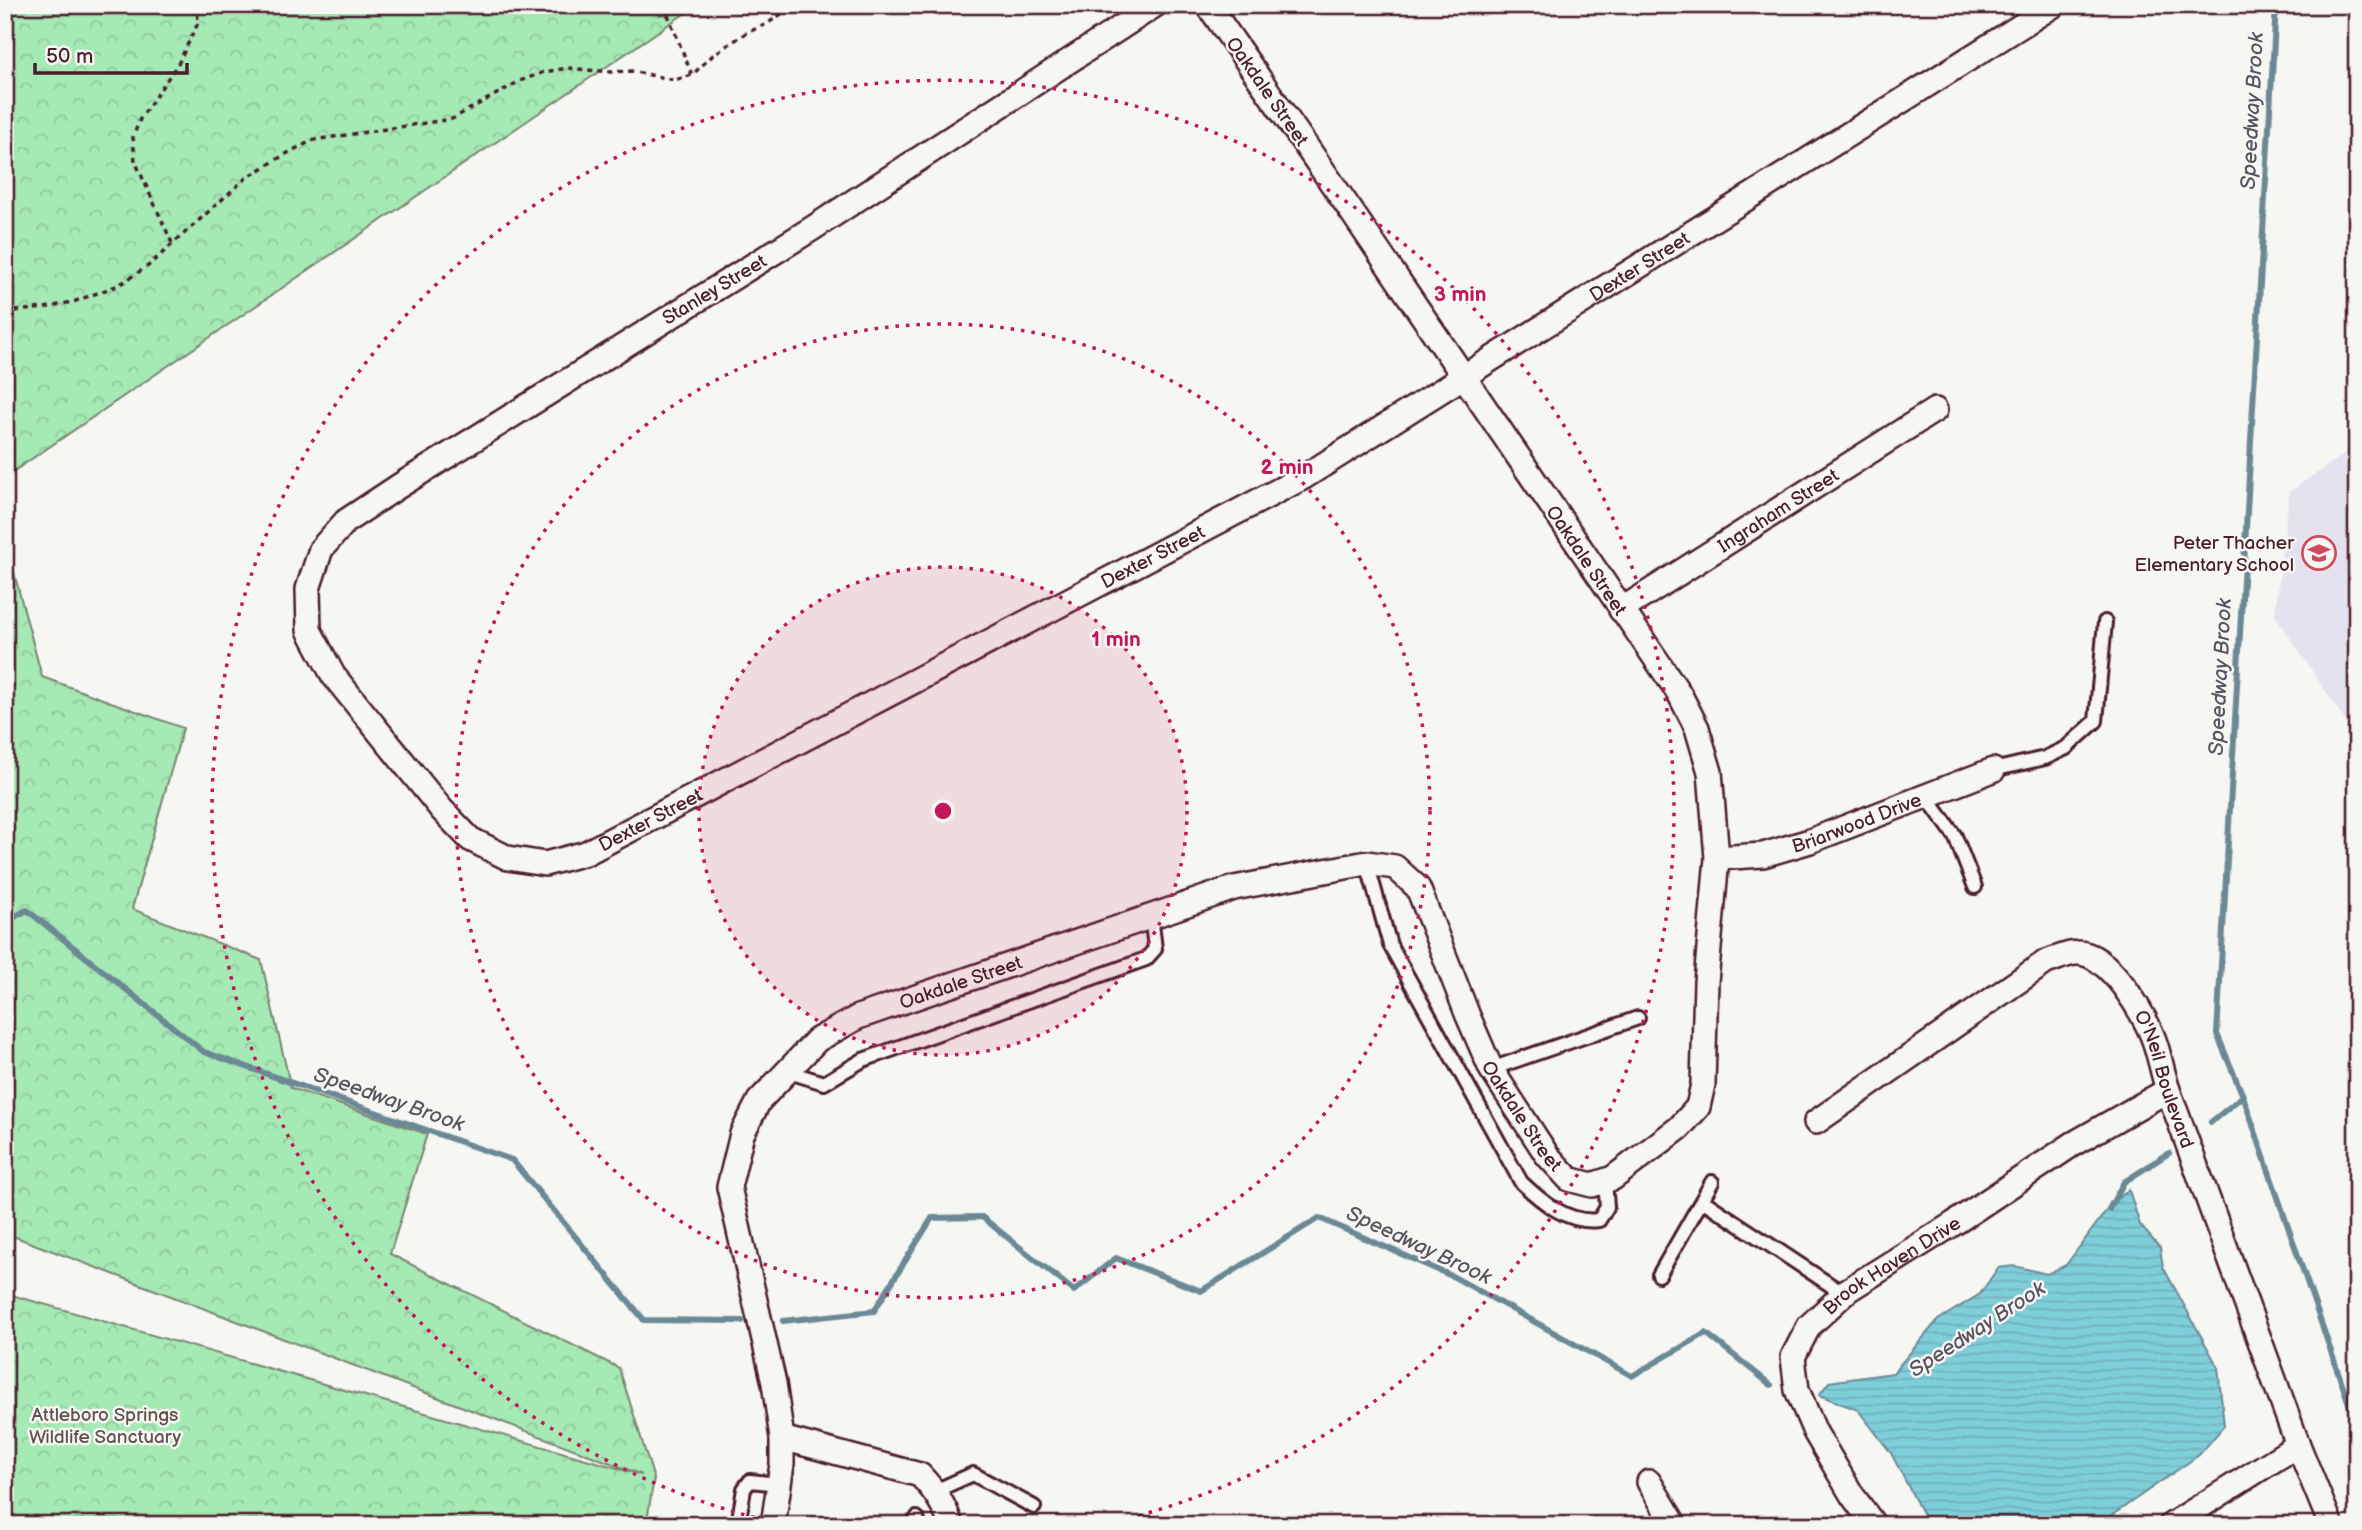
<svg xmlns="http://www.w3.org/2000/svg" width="2362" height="1530" font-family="'Balsamiq Sans',sans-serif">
<defs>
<pattern id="forest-crowns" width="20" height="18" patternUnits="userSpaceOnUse" patternTransform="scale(1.75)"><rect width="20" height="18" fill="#a5e9b5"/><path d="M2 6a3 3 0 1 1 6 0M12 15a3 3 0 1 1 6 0" fill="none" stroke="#90c79c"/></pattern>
<pattern id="water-rules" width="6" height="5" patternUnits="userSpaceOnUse" patternTransform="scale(1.75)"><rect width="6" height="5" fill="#7fcfdb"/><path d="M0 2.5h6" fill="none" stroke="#6fb1bc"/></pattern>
</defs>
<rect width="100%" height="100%" fill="#f6f6f2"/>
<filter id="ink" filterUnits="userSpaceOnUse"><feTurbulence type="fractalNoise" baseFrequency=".0143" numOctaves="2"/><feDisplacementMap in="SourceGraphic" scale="14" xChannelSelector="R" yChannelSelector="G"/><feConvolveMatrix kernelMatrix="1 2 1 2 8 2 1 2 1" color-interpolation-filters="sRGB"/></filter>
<g filter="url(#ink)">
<!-- built -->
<path fill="#e3e2ee" d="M2357,445V738L2275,615L2289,492Z"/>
<!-- forest -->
<path fill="url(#forest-crowns)" stroke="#788470" stroke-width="2" d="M5,5H697L5,477Z
M5,539L42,677L183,728L132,909L261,960L291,1088L427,1134L390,1254L619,1368L654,1479L646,1525H5V1293L642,1475L5,1233Z"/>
<!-- water -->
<path fill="url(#water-rules)" stroke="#6a8995" stroke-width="2" d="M2129,1190L2140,1225L2160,1248L2163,1267L2218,1367L2224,1426L2199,1455L2098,1525H1933L1924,1517L1891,1453L1858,1410L1819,1395L1829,1382L1893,1373L1938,1320L1980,1294L1998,1268L2014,1266L2047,1274L2066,1265L2112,1203Z"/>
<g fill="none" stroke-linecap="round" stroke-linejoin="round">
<!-- stream -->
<path stroke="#6a8995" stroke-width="6" d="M5,922L27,910L204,1052L512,1160L644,1320L742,1321
M2243,1096L2357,1427
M2211,1122L2243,1096L2217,1034L2276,5
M2109,1209L2124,1182L2169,1153
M783,1321L874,1311L932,1218L982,1217L1074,1291L1116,1258L1201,1291L1319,1218L1454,1277L1632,1376L1706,1333L1771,1385"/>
<!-- lane casing -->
<g stroke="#4a1f2b" stroke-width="18">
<path id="lane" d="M1993,770L2045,758L2066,748L2096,721L2105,622
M1926,796L1955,836L1975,887
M1367,863L1390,945L1521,1182C1542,1202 1568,1224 1599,1220L1607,1207L1605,1181
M1491,1069L1638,1018
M786,1071L824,1083L863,1060L1146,959L1155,949L1151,915
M1702,1200L1712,1182
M1659,1275L1702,1200L1844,1294
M935,1491L973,1474L1034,1507
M917,1518L919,1525
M738,1525L744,1489L750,1481L779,1484"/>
</g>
<!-- street casing -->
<g stroke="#4a1f2b" stroke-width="28">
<g id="street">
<path id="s1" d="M1155,5L813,228L399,486L346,521L321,549L308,589L309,630L333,675L442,810L470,839L508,858L545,864L586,853L1304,477L2054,5"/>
<path id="s2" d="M1621,610L1935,410"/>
<path id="s3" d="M1717,858L1763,855L1810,841L1993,770"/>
<path id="s4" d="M1816,1122L2046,962C2056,959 2068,953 2077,953C2109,952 2146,1016 2155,1043C2160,1058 2163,1075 2168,1090L2298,1445L2331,1525"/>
<path id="s5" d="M782,1438L774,1383L729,1187L742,1134L759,1101L817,1040L858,1017L1234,888L1367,863L1395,867L1418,888L1468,1016L1491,1069L1547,1155L1569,1179L1592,1185L1613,1178L1679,1128L1698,1107L1703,1084L1706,982L1717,858L1710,772L1697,728L1679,693L1347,205L1208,5"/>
<path d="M1649,1482L1675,1525"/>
<path d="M773,1525L782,1464V1438L920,1475C935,1491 944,1504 951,1525"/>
<path id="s6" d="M1874,1525L1852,1495L1815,1432L1797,1390L1793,1357L1809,1326L1848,1290L1953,1224L2073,1144L2168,1090"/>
<path d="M2171,1525L2298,1445"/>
</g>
</g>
<!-- path -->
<path stroke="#4a1f2b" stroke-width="3.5" stroke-dasharray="5 5" stroke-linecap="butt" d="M664,5L692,75
M172,243L135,161L133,137L140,119L179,62L198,23L197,5
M5,312L45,308L76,301L119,285L148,266L246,178L291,151L314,140L452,119L520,81L544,72L568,68L610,72L631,71L675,80L692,75L713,55L746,33L767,24L794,5"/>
<!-- lane -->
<use href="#lane" stroke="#f6f6f2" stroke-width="12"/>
<!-- street -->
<use href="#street" stroke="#f6f6f2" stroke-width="23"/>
</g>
</g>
<!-- distance rings -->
<circle cx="943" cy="811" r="244" fill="#c2185b" fill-opacity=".12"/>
<g fill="none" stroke="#c2185b" stroke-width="3.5" stroke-dasharray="3.5 7">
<circle cx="943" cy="811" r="244"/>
<circle cx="943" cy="811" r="487"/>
<path d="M785 1525A731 731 0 1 1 1101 1525"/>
</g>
<!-- icons -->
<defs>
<g id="school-ring" transform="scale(1.75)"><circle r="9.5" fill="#f6f6f2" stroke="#d1495b" stroke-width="1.5"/><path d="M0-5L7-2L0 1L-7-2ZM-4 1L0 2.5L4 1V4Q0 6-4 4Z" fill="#d1495b"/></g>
</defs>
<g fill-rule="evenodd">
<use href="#school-ring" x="2319" y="553"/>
</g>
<g text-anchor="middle" stroke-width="5" stroke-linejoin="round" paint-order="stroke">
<!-- street labels -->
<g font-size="19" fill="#4a1f2b" stroke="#f6f6f2">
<text transform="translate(1268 91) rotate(55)" y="7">Oakdale Street</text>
<text dy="7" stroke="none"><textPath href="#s1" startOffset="2674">Dexter Street</textPath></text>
<text transform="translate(714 289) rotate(-31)" y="7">Stanley Street</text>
<text dy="7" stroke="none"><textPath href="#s2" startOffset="186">Ingraham Street</textPath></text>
<text dy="7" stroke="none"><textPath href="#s1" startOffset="2107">Dexter Street</textPath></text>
<text transform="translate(1587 560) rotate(56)" y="7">Oakdale Street</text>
<text dy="7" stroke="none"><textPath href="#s1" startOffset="1540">Dexter Street</textPath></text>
<text dy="7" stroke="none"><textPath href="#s3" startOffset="145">Briarwood Drive</textPath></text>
<text dy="7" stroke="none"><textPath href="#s5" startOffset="588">Oakdale Street</textPath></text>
<text dy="7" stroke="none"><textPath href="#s4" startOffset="474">O'Neil Boulevard</textPath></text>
<text dy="7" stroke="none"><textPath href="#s5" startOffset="1323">Oakdale Street</textPath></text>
<text dy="7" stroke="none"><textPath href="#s6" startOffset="327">Brook Haven Drive</textPath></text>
</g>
<!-- poi labels -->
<g font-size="19" fill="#4a1f2b" stroke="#f6f6f2" text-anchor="end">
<text x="2294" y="549">Peter Thacher<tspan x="2294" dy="22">Elementary School</tspan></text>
</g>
<!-- park labels -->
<g font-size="19" fill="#61524e" stroke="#f6f6f2">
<text x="105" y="1421">Attleboro Springs<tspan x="105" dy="22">Wildlife Sanctuary</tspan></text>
</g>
<!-- water labels -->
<g font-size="21" font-style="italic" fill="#5a5460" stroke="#f6f6f2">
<text transform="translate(2252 111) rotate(-87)" y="7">Speedway Brook</text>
<text transform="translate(2220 677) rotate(-87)" y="7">Speedway Brook</text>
<text transform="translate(389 1099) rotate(19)" y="7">Speedway Brook</text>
<text transform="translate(1419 1245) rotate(25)" y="7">Speedway Brook</text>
<text transform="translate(1977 1329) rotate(-33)" y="7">Speedway Brook</text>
</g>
</g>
<circle cx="943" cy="811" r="10" fill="#c2185b" stroke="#f6f6f2" stroke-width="3.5"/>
<g font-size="21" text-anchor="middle" font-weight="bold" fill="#c2185b" stroke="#f6f6f2" stroke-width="5" stroke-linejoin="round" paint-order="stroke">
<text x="1460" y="301">3 min</text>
<text x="1287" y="474">2 min</text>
<text x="1116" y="646">1 min</text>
</g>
<!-- margin -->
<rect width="2362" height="1530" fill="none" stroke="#f6f6f2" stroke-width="28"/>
<rect x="14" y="14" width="2334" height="1502" fill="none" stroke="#4a1f2b" stroke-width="2.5" filter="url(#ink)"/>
<!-- scale -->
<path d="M35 63v10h152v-10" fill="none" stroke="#4a1f2b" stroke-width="3.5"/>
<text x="46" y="63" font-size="21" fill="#4a1f2b" stroke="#f6f6f2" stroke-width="5" paint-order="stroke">50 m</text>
</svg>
